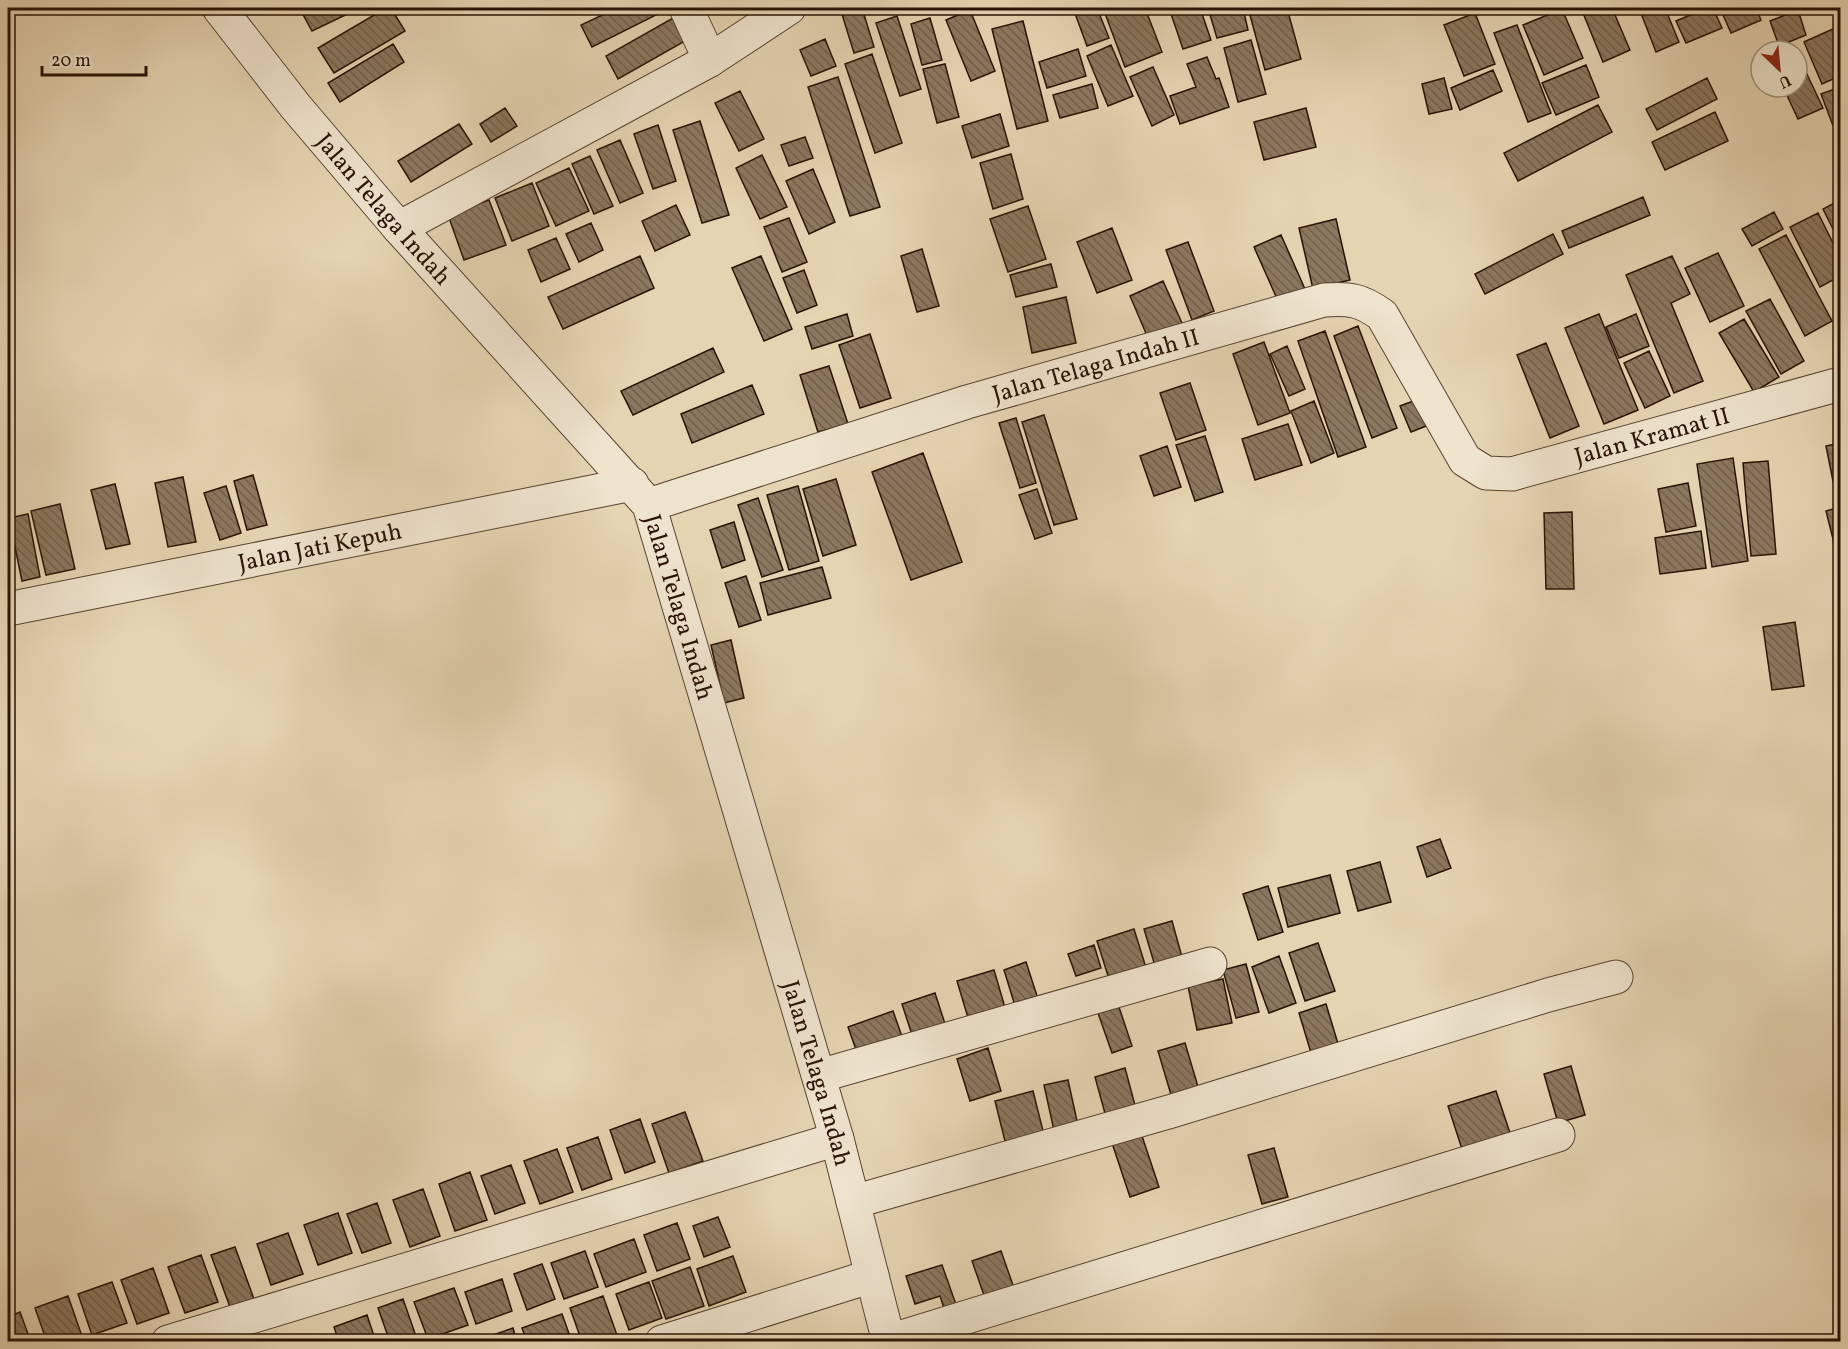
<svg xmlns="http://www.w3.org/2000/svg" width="1848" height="1349" font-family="Vollkorn,serif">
<defs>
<pattern id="building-back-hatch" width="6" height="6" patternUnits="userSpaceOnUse" patternTransform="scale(1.5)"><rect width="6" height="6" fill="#8b775f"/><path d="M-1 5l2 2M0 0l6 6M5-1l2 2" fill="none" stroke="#72604c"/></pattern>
</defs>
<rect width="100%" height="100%" fill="#e5d4b2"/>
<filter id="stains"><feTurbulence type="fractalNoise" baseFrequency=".00333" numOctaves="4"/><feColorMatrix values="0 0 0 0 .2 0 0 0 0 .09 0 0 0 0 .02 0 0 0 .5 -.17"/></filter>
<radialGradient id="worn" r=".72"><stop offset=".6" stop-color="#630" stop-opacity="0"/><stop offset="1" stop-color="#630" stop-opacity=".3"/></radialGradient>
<!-- building -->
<path fill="url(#building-back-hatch)" stroke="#291306" stroke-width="1.5" d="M304,8H360L312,31L300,9Z
M386,8H391L405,31L334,73L318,48Z
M617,8H662L664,11L592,47L581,25Z
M853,8H862L874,47L854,53L841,11Z
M990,8H1011L993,14Z
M1073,8H1097L1109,38L1087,46Z
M1103,8H1145L1162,52L1125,67Z
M1169,8H1200L1211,40L1183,49Z
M1208,8H1243L1248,30L1217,38Z
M1248,8H1287L1301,59L1265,70Z
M1581,8H1612L1630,50L1603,62Z
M1639,8H1665L1679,42L1656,52Z
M1707,8H1713L1722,28L1686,43L1676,21Z
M1720,8H1756L1761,20L1731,33Z
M1562,9L1583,58L1544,75L1523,25Z
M970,10L995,71L971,81L946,20Z
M1798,10L1806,35L1779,46L1770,21Z
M1475,13L1495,64L1464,76L1444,25Z
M897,16L921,89L900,96L876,23Z
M673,18L685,41L618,79L606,56Z
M930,18L942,60L922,65L911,24Z
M1023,21L1048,121L1017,129L992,29Z
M1517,25L1551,113L1528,122L1494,33Z
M1835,28L1840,41V76L1822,84L1804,42Z
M825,39L836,66L811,76L800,50Z
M1251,40L1266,94L1238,102L1224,48Z
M393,44L404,62L340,102L328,83Z
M1111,45L1133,96L1108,106L1087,56Z
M1078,49L1086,76L1047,88L1039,62Z
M1797,53L1823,108L1798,119L1783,87H1797Z
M872,54L902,143L875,153L845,64Z
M1207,57L1216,79L1219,78L1229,107L1180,124L1170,96L1196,87L1187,64Z
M945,64L959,117L937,123L923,69Z
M1586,65L1599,97L1556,115L1542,83Z
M1153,67L1174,115L1152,126L1130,77Z
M1493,70L1502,91L1460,110L1451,88Z
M838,77L880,207L850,216L808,87Z
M1444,78L1452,109L1429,114L1422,84Z
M1707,78L1717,99L1657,130L1646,109Z
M1092,84L1098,108L1060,118L1053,95Z
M1840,87V134L1837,136L1821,94Z
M740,91L764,139L739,151L715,103Z
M1598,105L1612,132L1518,181L1504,153Z
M505,108L517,126L491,142L480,124Z
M1306,108L1316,147L1264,160L1254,122Z
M1715,112L1728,141L1665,170L1652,142Z
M1000,114L1009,146L972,158L962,126Z
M700,121L729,215L702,223L673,130Z
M459,124L472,144L411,182L398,161Z
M658,125L676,181L653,189L634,134Z
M805,137L813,158L789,166L781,145Z
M620,140L643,193L620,203L597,150Z
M1011,154L1023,199L993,209L980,163Z
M762,155L787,207L760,219L736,168Z
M590,156L613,206L594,214L572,164Z
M569,168L589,211L556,226L536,183Z
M813,169L835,222L809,234L786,181Z
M532,183L549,226L512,241L495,198Z
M1643,197L1650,215L1569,248L1562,231Z
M489,200L506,245L464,260L448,215Z
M1840,200V243L1823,209Z
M676,205L690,235L655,251L642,221Z
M1028,206L1046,259L1008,272L990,219Z
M1774,212L1783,229L1752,246L1742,229Z
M1818,213L1840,257V276L1820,287L1790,227Z
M789,218L807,262L782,272L764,227Z
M1336,219L1350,280L1313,289L1299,228Z
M591,223L603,250L579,262L566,234Z
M1112,228L1132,280L1097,293L1077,242Z
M1553,234L1563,254L1485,294L1475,274Z
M1281,235L1305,289L1278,301L1254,247Z
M1786,235L1832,321L1805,336L1759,249Z
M556,238L570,269L541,282L528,250Z
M1188,242L1214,311L1192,320L1166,250Z
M922,249L939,306L917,312L901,256Z
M1718,253L1744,306L1710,322L1685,268Z
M640,256L654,288L563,329L548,297Z
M761,256L792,329L764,341L732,268Z
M1672,256L1690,294L1671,303L1703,381L1674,393L1626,275Z
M1051,264L1057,287L1016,297L1010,275Z
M804,270L817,305L797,313L783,278Z
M1163,281L1182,323L1148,338L1130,296Z
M1066,297L1076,343L1032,353L1023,307Z
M1770,299L1804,361L1781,374L1746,311Z
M847,314L853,336L812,349L805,327Z
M1599,314L1638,410L1604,424L1565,328Z
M1636,314L1649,346L1619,358L1606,327Z
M1744,319L1779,377L1754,392L1719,333Z
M1358,326L1397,428L1372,438L1334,336Z
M1325,331L1366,447L1338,457L1298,341Z
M870,334L891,398L860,408L839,345Z
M1264,342L1290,413L1258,425L1233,354Z
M1546,343L1579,426L1550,438L1517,355Z
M1287,346L1305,389L1289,396L1270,354Z
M713,348L724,372L633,415L621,391Z
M1649,351L1670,396L1645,408L1624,363Z
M829,366L848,424L818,432L800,375Z
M1190,383L1206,430L1176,440L1160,393Z
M752,385L764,414L692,443L681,414Z
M1424,397L1434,423L1411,432L1400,406Z
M1314,401L1334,453L1311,463L1291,411Z
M1044,415L1077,519L1054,525L1022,422Z
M1016,418L1036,483L1020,488L999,423Z
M1288,424L1302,465L1255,480L1242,439Z
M1205,436L1223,492L1195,501L1176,445Z
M1840,443V500L1837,501L1826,446Z
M1167,446L1181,487L1154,496L1140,456Z
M923,453L962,562L911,580L872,472Z
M1733,458L1748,561L1712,567L1697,464Z
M1768,461L1776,554L1751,556L1743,463Z
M253,475L267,525L247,530L234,481Z
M183,477L196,542L168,547L155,483Z
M836,479L856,545L823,556L803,489Z
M1688,483L1696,526L1666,532L1658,489Z
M115,484L130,544L106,549L91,490Z
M226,486L241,533L220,540L204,493Z
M798,486L819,561L789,570L767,495Z
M1037,489L1052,533L1035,539L1019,495Z
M758,498L783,570L762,577L738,505Z
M60,504L75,569L46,575L31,511Z
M1840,507V541L1834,543L1826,511Z
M1572,512L1574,589H1546L1544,513Z
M28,514L40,577L22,581L9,518Z
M734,522L745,560L722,568L710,530Z
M1701,531L1706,568L1660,574L1655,538Z
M822,567L831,598L768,615L760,583Z
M746,576L761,620L739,627L725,583Z
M1795,622L1804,686L1772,690L1763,627Z
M731,640L744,698L724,703L711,645Z
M1440,839L1451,868L1427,877L1417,847Z
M1380,862L1391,902L1358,911L1347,871Z
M1330,875L1340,913L1288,927L1278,888Z
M1268,886L1283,932L1258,940L1243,894Z
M1172,921L1182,957L1155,966L1144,929Z
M1134,929L1147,971L1110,982L1097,941Z
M1318,943L1335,991L1305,1001L1289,953Z
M1094,945L1101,968L1076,976L1068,954Z
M1279,956L1296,1003L1269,1013L1252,967Z
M1026,962L1039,1002L1016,1009L1004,970Z
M1246,964L1259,1012L1236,1018L1223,970Z
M994,970L1006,1011L969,1021L957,981Z
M1223,979L1232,1023L1197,1030L1188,986Z
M935,993L947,1030L914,1041L902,1004Z
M1326,1004L1339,1047L1312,1056L1299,1013Z
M1119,1007L1132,1046L1112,1053L1098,1013Z
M893,1011L905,1045L860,1061L848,1027Z
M1185,1043L1199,1090L1172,1098L1158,1051Z
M988,1048L1001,1091L970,1101L957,1059Z
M1571,1066L1585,1115L1558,1123L1544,1074Z
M1125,1068L1136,1109L1106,1117L1095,1077Z
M1068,1080L1079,1130L1055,1135L1044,1085Z
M1033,1091L1046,1143L1008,1153L995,1101Z
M1496,1091L1510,1133L1462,1149L1448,1106Z
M685,1112L703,1161L669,1173L652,1124Z
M640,1119L655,1162L625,1173L610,1130Z
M1141,1133L1159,1187L1130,1197L1112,1143Z
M598,1137L612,1179L582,1190L567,1148Z
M1274,1148L1288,1197L1262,1204L1248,1155Z
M557,1149L573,1192L540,1204L524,1161Z
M511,1165L525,1203L495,1214L481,1176Z
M470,1172L487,1220L455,1231L439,1184Z
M423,1189L440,1236L410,1247L393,1200Z
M377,1203L391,1243L362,1253L347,1214Z
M338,1213L352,1253L318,1265L304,1225Z
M718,1217L730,1247L704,1257L693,1226Z
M677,1223L690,1259L657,1271L644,1235Z
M288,1233L303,1274L271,1285L257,1244Z
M634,1239L646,1272L606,1287L594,1254Z
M235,1247L254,1299L230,1307L211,1255Z
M585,1251L598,1287L564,1299L551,1263Z
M1001,1251L1014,1288L985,1298L972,1261Z
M201,1255L218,1302L185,1313L168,1267Z
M733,1256L746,1292L709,1306L697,1269Z
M542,1264L555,1299L527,1310L514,1274Z
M942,1265L959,1313L947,1317L940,1296L915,1304L906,1276Z
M690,1267L704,1306L666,1319L652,1281Z
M153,1268L169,1313L137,1324L121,1280Z
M502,1279L512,1311L476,1324L465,1292Z
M112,1282L127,1323L92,1335L78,1294Z
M649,1282L662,1318L629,1330L616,1294Z
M454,1288L468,1325L428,1339L414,1302Z
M68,1296L84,1342H47L35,1308Z
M603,1296L617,1335L599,1342H582L570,1308Z
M403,1299L418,1342H390L378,1308Z
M20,1312L31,1342H8V1317Z
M562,1314L572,1342H527L522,1328Z
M367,1315L376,1342H339L334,1327Z
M513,1328L517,1342H483L482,1339Z
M466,1335L468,1342H448Z"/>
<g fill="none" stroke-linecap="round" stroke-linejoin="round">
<!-- minor casing -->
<g stroke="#584331" stroke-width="35">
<g id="minor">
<path id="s1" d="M219,8L296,107L399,228L649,505L837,1139L889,1342"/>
<path d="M686,8L710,60"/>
<path d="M399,228L710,60L789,8"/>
<path id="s2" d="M649,505L967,402L1324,300C1350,298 1361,300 1382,315L1465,460L1486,473L1512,474L1840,384"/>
<path id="s3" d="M8,609L632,484"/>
<path d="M819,1076L1210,964"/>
<path d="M853,1202L1172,1111L1548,995L1616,977"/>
<path d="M889,1341L1558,1135"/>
<path d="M168,1342L837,1139"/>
<path d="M662,1342L872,1276"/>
</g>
</g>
<!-- minor -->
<use href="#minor" stroke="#eee3cd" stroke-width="33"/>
</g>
<g text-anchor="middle" stroke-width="4.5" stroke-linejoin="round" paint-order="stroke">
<!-- street labels -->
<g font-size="24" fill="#291306" stroke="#eee3cd">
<text dy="8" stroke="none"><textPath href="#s1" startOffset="260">Jalan Telaga Indah</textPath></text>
<text dy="8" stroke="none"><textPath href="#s2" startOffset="468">Jalan Telaga Indah II</textPath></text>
<text dy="8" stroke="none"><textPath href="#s2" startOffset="1130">Jalan Kramat II</textPath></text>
<text dy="8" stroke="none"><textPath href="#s3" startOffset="318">Jalan Jati Kepuh</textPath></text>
<text dy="8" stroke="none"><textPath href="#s1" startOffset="764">Jalan Telaga Indah</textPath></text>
<text dy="8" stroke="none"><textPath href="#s1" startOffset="1250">Jalan Telaga Indah</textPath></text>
</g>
</g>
<!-- margin -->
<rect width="1848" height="1349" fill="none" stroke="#e5d4b2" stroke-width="30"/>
<rect x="9" y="9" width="1830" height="1331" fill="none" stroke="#291306" stroke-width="3"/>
<rect x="15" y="15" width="1818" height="1319" fill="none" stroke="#291306" stroke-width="1.5"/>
<!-- north arrow -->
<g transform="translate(1779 69) rotate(154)"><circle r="28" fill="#eee3cd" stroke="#9f907d" stroke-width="1.5"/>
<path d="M0-4.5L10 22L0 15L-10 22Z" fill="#8f2418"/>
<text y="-9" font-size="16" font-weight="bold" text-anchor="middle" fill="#291306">U</text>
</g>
<!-- scale -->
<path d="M42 66v9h104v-9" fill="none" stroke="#291306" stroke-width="3"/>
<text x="51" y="66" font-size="18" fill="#291306" stroke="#eee3cd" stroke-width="4.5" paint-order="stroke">20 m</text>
<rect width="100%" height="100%" filter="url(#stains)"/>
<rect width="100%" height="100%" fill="url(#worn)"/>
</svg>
